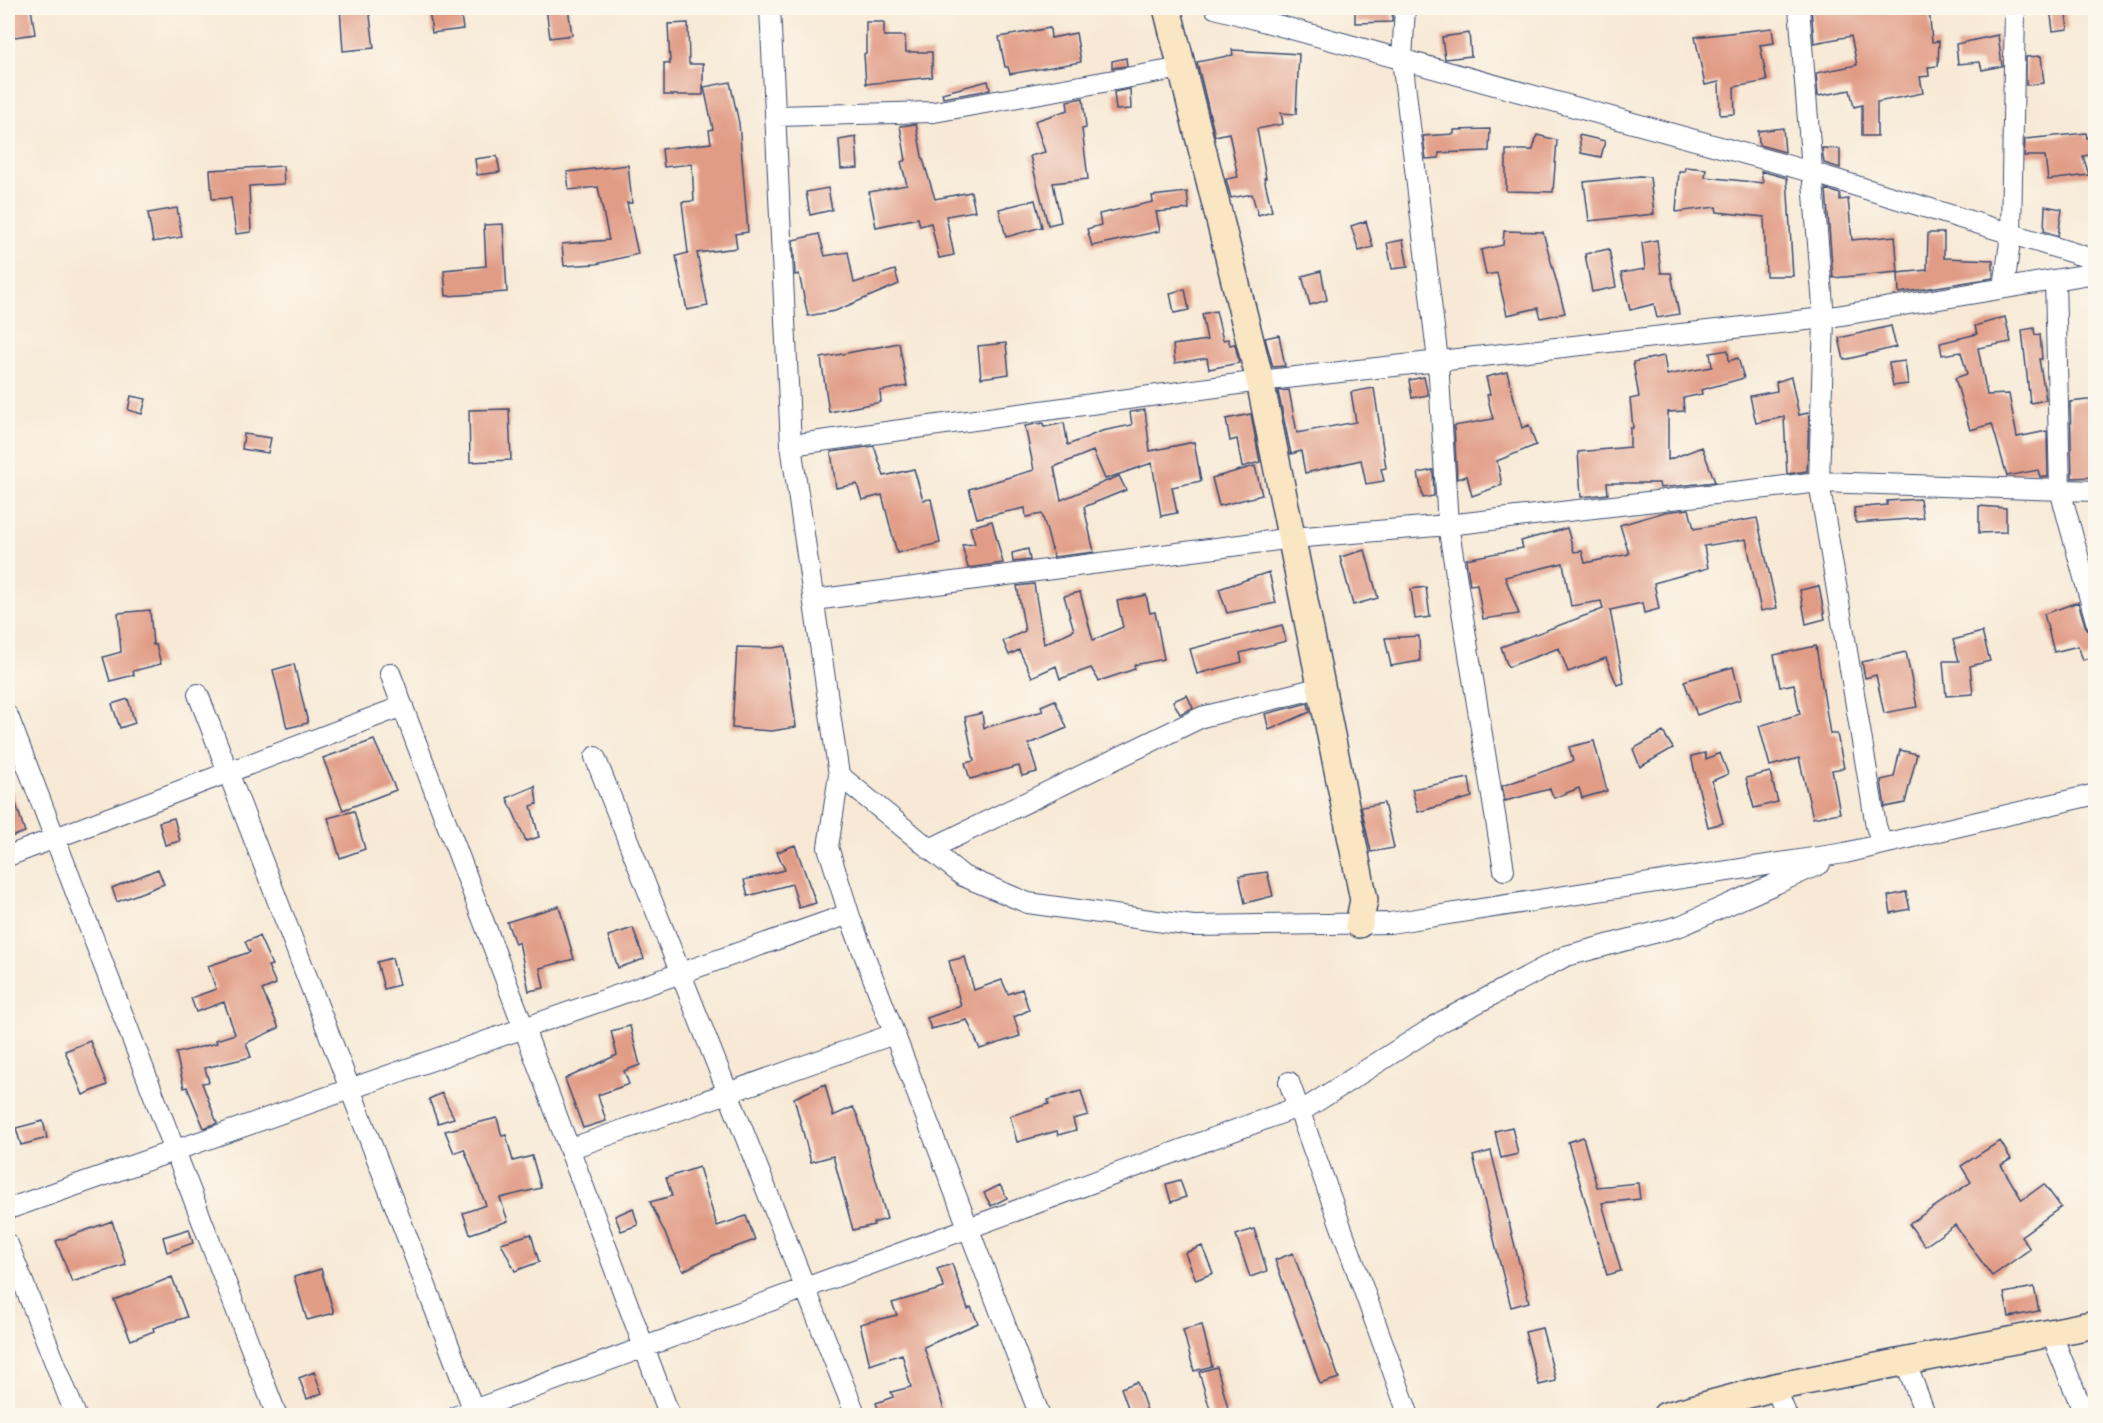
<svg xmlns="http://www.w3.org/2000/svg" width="2103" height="1423" font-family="Mali,sans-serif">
<rect width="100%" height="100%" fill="#fbf7ec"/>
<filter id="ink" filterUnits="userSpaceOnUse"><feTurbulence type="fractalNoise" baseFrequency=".0167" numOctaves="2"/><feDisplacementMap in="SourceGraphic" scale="12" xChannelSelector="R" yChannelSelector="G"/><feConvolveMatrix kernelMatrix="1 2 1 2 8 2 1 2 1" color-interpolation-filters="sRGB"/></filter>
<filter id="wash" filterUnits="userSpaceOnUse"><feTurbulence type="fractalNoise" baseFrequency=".008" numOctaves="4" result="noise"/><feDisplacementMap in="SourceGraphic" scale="24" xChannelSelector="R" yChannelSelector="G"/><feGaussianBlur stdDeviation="1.35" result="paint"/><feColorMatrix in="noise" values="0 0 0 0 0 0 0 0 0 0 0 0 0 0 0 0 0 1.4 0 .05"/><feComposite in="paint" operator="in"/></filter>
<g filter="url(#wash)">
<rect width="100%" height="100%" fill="#f7e9d5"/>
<g id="blocks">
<!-- building -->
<path fill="#e19c86" d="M8,8H31L35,34L8,38Z
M340,8H369L374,48L343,51Z
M429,8H460L463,29L432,33Z
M546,8H568L572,35L550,38Z
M1355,8H1393L1392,22L1355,23Z
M1811,8H1929L1932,42L1939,41L1938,66L1928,67L1929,76L1920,77L1923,93L1877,102V136H1862V105L1854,107L1850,90L1818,96L1816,73L1857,65L1851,36L1814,43Z
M2050,8H2065L2068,29L2053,31Z
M866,22H884V36H905L906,52H932V77L866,84L864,54L866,53Z
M688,23L689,64H703V95H664V63L670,64L668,24Z
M1050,28L1051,38L1076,33L1081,62L1010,74L1008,67H1005L999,37Z
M1772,28L1774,43L1760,45L1767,81L1734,87L1735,114L1720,115L1719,82L1705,85L1695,37Z
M1469,33L1471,56L1445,59L1442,37Z
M1998,35L2002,66L1982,70L1980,62L1958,64L1956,44Z
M1232,50L1299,54L1296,114L1281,113L1283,124L1257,129L1266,178H1264L1272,211L1258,215L1252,194L1231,198L1226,179L1238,177L1229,133L1215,136L1197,62L1233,55Z
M2041,56L2044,83L2026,85V57Z
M1126,58L1127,66L1112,68V61Z
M988,81L990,90L943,98L942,93Z
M730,82L739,123L748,232L735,234L737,248L697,253L708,306L687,310L676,256L688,253L682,202L694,201L692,164L664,167L662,149L711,143L709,130L713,129L704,87Z
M1130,89L1131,109L1116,110L1114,92Z
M1083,98L1086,128L1082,129L1088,179L1053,183L1061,222L1048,225L1030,156L1045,152L1035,121L1068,110L1067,101Z
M916,124L922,156L935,199L971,192L975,211L946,216L954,255L939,258L931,223L920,226L918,218L876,227L869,192L907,185L901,162L906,160L900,126Z
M1783,128L1785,152L1759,145L1758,131Z
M1490,129L1489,151L1439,153V158L1426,159L1423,136L1454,134V130Z
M2086,133L2087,138L2096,136V154L2083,156L2089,175L2048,180L2045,156H2024L2025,139Z
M1537,135L1557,140L1553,192L1506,191V150H1533Z
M1579,135L1605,141L1601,157L1581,153Z
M856,137L858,168L841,169L839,140Z
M1822,148L1840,149V168L1824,163Z
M497,156L500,172L477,175L475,159Z
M628,165L632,203H627L638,254L596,264L564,266L562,244L609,240L598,187L569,190L567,172Z
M283,166L284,184L249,186L251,232L236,234L231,198L212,199L210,170Z
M1685,167L1706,169L1705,177L1763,183L1761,171L1787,178L1793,276H1766L1764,217L1717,212L1716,207L1676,212L1679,171H1685Z
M1640,176L1650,177L1654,214L1589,221L1584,182Z
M828,188L832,210L810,215L806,192Z
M1826,189L1840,194V200L1848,199L1852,240L1895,236L1898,272L1833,278Z
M1187,192L1189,209L1156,212L1160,231L1092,246L1087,229L1101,225L1099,214L1153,202L1152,196Z
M1035,200L1042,227L1006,237L999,209Z
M2045,206L2062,209L2058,236L2044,231Z
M177,208L182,237L153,242L148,213Z
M1366,221L1373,247L1359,251L1351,226Z
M503,224L507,292L446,296L444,270L486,266L484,225Z
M1504,231L1543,232L1565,313L1541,318L1538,308L1507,315L1497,273L1486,275L1481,250L1503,245Z
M1928,233H1944V258L1993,260V278L1899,293L1898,273L1927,270Z
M819,234L825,256L848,252L854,283L895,270L899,284L835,311L808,316L799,274L795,275L793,240Z
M1403,240L1408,267L1392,269L1387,243Z
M1657,240L1661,273H1671L1679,314L1657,318L1654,304L1630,310L1621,273L1645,269L1642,243Z
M1609,249L1616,287L1592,292L1585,254Z
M1321,271L1327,300L1310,305L1302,276Z
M1185,289L1189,310L1174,313L1170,293Z
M1216,311L1223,340L1228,339L1230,345L1235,344L1239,363L1209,369L1207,358L1175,363L1173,345L1207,340L1202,314Z
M2005,317L2011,342L1978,348L1987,395L2009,394L2017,437L2047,431L2048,477H2040L2038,470L2007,476L1992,424L1970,430L1955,378L1967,374L1961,352L1942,355L1940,343L1977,334L1975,326Z
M1891,326L1896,347L1844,360L1839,338Z
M2034,328L2035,335L2040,334L2042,359H2039L2046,400L2030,403L2022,330Z
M1279,335L1285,366L1273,367L1265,338Z
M899,343L907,386L880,391L881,402L829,412L821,358Z
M1006,343L1009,374L981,378L978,346Z
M1728,350L1729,361L1738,358L1744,378L1701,390L1702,394L1683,398L1684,411L1668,412V460L1702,447L1715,482L1660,488L1659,483H1607L1608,494L1581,497L1578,452L1630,447V428H1633L1630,399L1639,397L1633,362L1664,356L1667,375L1712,367L1710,353Z
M1905,361L1908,384L1893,386L1889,363Z
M1507,372L1522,428L1529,425L1536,445L1497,461L1502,485L1472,496L1467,476L1457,479L1454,426L1493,419L1487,395L1490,394L1486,377Z
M1424,377L1428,395L1412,398L1409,380Z
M1791,377L1799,415L1808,413L1809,417L1807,471L1787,474L1784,417L1756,423L1750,396L1777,391L1776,382Z
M1374,388L1386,468L1381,469L1384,481L1366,484L1361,460L1305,473L1301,451L1291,454L1278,391L1289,390L1297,433L1356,422L1351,392Z
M131,396L146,399L142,414L128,410Z
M2096,399V477L2072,478L2070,402Z
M509,409L511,460L470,462L469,410Z
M1145,410L1150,451L1194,442L1201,481L1172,487L1177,513L1161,516L1152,463L1105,479L1093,451L1054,467L1061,500L1119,476L1126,490L1084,507L1094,552L1054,557L1042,514L1026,517L1025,508L977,518L969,489L1034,470L1025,426L1043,423L1044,427L1064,423L1068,445L1102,431L1132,425L1130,412Z
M1251,414L1260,462L1242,467L1237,439L1230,441L1226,419Z
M244,434L271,438L268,453L242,449Z
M874,446L884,476L914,469L923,500L931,499L940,543L897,553L882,495L862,500L857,484L836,488L831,452Z
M1255,466L1262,495L1219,506L1212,478Z
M1433,470L1434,496L1423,498L1418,473Z
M1920,499L1923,518L1856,523L1854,508L1887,505V501Z
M1979,506L2006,508V532L1979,533Z
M1689,509L1694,529L1757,518L1777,608L1761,611L1746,539L1704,546L1708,568L1654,583L1659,609L1644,613L1642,603L1610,610L1624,683L1617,685L1606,658L1568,672L1559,648L1508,667L1501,647L1603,609L1601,601L1571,606L1563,563L1505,577L1519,614L1483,619L1477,584L1470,585L1466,559L1523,548L1521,541L1567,528L1574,552L1582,551L1585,563L1629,554L1620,525L1665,512Z
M992,521L1003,563L968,568L962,545L975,544L970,527Z
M1028,549L1030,560L1013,562L1012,553Z
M1365,550L1378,598L1353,605L1340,557Z
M1269,572L1276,603L1227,613L1219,589Z
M1034,584L1044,644L1074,630L1064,596L1080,592L1093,640L1123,627L1117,601L1146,595L1150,613L1155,612L1164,659L1134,665L1135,669L1099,681L1091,668L1060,679L1056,666L1032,677L1019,650L1009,655L1003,641L1025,631L1017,586Z
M1819,586L1825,619L1806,624L1800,590Z
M1426,587L1430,617L1415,619L1411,589Z
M2078,602L2085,625L2088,630L2096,633V655L2083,660L2078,646L2054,652L2044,614Z
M150,610L153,645H156L161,664L133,671L134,675L110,681L103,657L121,652L118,613Z
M1282,625L1286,641L1240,653L1242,662L1197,674L1190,649Z
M1982,632L1990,661L1970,666L1973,694L1946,696L1943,661H1959L1953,640Z
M1419,636L1420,661L1391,666L1385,638Z
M785,646L796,727L772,731L732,728L737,647L772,648Z
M1816,646L1830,734H1837L1844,768L1832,770L1840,813L1813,818L1799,758L1770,766L1759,726L1800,714L1794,684L1780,687L1774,655Z
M1906,652L1917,707L1884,713L1876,675L1865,678L1862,662Z
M294,664L308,723L287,728L273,670Z
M1733,667L1741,699L1697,715L1684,681Z
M1187,695L1193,708L1180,714L1173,701Z
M128,699L135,723L120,728L112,704Z
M1055,700L1067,728L1029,744L1037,772L1022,776L1019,766L970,779L965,763L974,761L965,717L982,713L984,728L1043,711L1041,706Z
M1308,703L1310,712L1269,730L1265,714Z
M1663,732L1673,748L1640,767L1633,749Z
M374,740L396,790L343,810L323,758Z
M1594,741L1607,791L1582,798L1579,788L1554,798L1550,789L1505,801L1502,786L1573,761L1569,747Z
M1900,750L1917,754L1905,803L1885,807L1881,780L1894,777Z
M1705,753L1706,759L1720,753L1728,774L1712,781L1723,823L1708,827L1691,756Z
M1770,772L1778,802L1754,808L1746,778Z
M1469,778L1472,797L1418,812L1412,789Z
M535,786L537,804L531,806L539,837L526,841L507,798Z
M8,788H11L25,832L8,838Z
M1384,803L1394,848L1371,852L1361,807Z
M354,811L365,849L340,858L328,818Z
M174,818L180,841L165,845L159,822Z
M795,845L816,903L799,908L792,884L748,896L744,880L785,870L777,852Z
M158,869L164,884L117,902L112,888Z
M1267,872L1273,896L1245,903L1239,876Z
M1906,892L1910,909L1891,913L1888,896Z
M559,906L574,959L540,968L544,988L529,991L519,942L515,944L507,922Z
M633,928L644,959L618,968L608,936Z
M259,936L272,965L268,966L276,984L262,990L279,1028L246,1043L251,1057L205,1068L209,1082L202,1083L217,1123L204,1128L187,1087L184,1088L176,1053L217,1043L216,1040L235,1034L224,1002L196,1012L191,998L216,989L208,966L250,952L245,942Z
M965,957L974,990L1002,980L1008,994L1022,989L1029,1010L1014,1017L1020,1036L980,1049L967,1020L931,1029L927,1018L961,1006L949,961Z
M392,958L399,985L384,989L377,962Z
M630,1026L640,1065L624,1071L629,1084L598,1095L606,1121L583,1128L565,1079L617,1055L611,1031Z
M90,1041L107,1085L83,1095L65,1051Z
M825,1084L833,1116L853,1107L858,1117L887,1219L873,1223L874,1225L853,1230L833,1156L811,1162L794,1098Z
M1081,1091L1088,1115L1073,1119L1076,1130L1058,1135L1057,1131L1017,1142L1010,1116L1049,1104L1048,1100Z
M442,1093L454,1118L438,1123L429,1099Z
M497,1118L502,1136L506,1135L513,1161L532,1156L541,1188L500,1198L508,1221L470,1234L463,1213L486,1205L464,1149L454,1153L445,1131Z
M43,1121L47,1138L21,1145L16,1128Z
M1512,1127L1518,1154L1501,1158L1495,1131Z
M1583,1137L1597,1187L1638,1183L1640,1199L1602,1203L1621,1271L1607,1275L1568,1142Z
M2000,1141L2011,1159L2001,1165L2022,1200L2044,1184L2061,1207L2021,1236L2030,1249L1992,1276L1955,1225L1925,1246L1909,1224L1971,1182L1961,1166Z
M1491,1151L1529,1302L1511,1307L1473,1156Z
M699,1167L717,1226L746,1216L755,1240L714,1255L683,1271L650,1202L672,1196L666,1178Z
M1180,1180L1186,1197L1171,1202L1166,1184Z
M1000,1185L1007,1198L991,1206L984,1193Z
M633,1208L638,1225L621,1231L615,1216Z
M112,1221L126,1265L72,1282L56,1241Z
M189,1229L193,1243L167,1252L163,1237Z
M1254,1229L1267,1271L1250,1277L1236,1235Z
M531,1234L539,1262L515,1271L501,1243Z
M1202,1246L1213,1273L1196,1280L1185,1253Z
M1293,1253L1339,1378L1320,1384L1275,1260Z
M952,1264L968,1309L971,1307L978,1323L924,1347L946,1416H881L876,1403L893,1397L891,1392L911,1387L902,1354L870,1365L860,1324L897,1315L892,1303L944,1288L937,1269Z
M321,1269L334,1313L307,1320L294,1277Z
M172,1277L187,1317L153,1328L154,1331L131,1340L114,1300Z
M2034,1287L2039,1311L2009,1317L2004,1293Z
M1202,1325L1212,1366L1194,1371L1183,1330Z
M1542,1328L1556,1381L1539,1385L1525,1332Z
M1217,1367L1229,1412L1212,1416L1199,1372Z
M314,1372L322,1393L307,1399L299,1378Z
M1137,1382L1149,1416H1131L1121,1388Z"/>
</g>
</g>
<g filter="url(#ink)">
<use href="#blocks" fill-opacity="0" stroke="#3c4b70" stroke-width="1.5"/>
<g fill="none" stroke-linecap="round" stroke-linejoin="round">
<!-- street casing -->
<g stroke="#3c4b70" stroke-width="22">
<path id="street" d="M770,8L791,445L839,775L828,847L851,920L1040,1416
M1215,8L1811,172L2096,260
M1405,8L1402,59L1438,361L1448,525L1504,870
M1799,8L1824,318L1819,482L1876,826L1882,844
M776,116L934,112L1182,68
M2055,280L2060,490L2096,621
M2004,288L2011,234L2015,8
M791,445L1260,381L1824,318L2096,273
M814,600L1293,538L1448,525L1819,482L2096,491
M390,673L670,1416
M198,694L476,1416
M8,716L277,1416
M595,757L856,1416
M839,775L963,876L1028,903L1193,926L1390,923L1845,853L2096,794
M930,849L1202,717L1322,687
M8,856L403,706
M1289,1082L1409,1416
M1300,1112L1443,1021L1566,956L1680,926L1820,864
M569,1149L894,1034
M8,1209L849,914
M8,1244L76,1416
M2051,1333L2085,1416
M1905,1361L1926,1416
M1775,1387L1787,1416
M457,1416L1298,1107"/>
</g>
<!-- secondary casing -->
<g stroke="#3c4b70" stroke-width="30">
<path id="secondary" d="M1167,8L1260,381L1364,900L1359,924
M1666,1416L1775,1387L2096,1324"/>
</g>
<!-- street -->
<use href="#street" stroke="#fff" stroke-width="20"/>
<!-- secondary -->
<use href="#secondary" stroke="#fbe6c4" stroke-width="27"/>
</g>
</g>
<!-- margin -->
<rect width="2103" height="1423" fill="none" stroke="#fbf7ec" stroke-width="30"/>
</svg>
